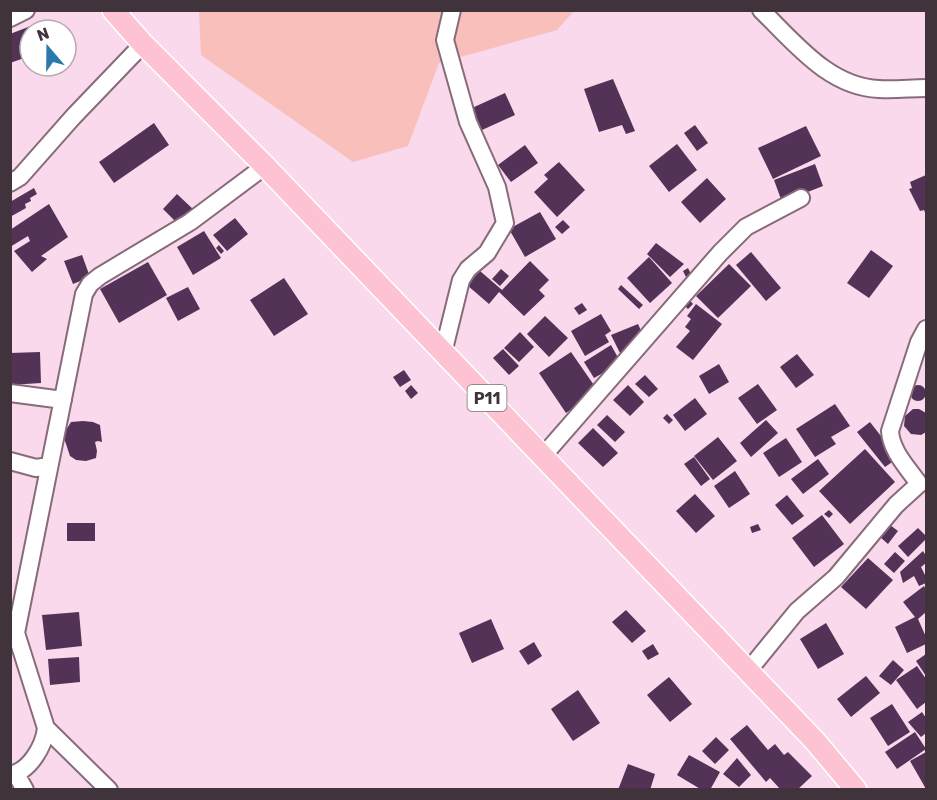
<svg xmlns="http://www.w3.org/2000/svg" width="937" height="800" font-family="Rubik,sans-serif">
<rect width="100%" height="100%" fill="#f9d9eb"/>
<!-- green -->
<path fill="#f9bfbb" d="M199,11H574L557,30L439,63L408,146L353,162L201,55Z"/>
<!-- building -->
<path fill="#533258" d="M36,24L38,30H30V56L10,63V34Z
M613,79L635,131L626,134L622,125L599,132L584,89Z
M505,93L515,115L482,130L472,108Z
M154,123L169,145L114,183L99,162Z
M695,125L708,143L697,151L684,133Z
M806,126L821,156L773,179L758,148Z
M677,144L697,170L669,192L649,166Z
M525,145L538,163L511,182L498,165Z
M559,162L585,190L557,217L534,192L548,179L544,175Z
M815,164L823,186L782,202L774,180Z
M926,175V215L924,210L920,211L909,189L912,188L910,182Z
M707,178L726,199L700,223L681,202Z
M34,188L37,194L30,198L31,201L25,204L26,208L10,217V202Z
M177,194L195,211L180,226L163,209Z
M49,204L68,237L41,256L47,259L32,272L14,251L30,241L28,236L10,247V230Z
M540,212L556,239L525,257L509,229Z
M235,218L248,234L227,251L213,235Z
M563,220L570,227L562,234L555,227Z
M204,231L221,258L193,275L177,247Z
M656,243L684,264L670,277L647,254Z
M219,245L224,251L221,254L216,248Z
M871,250L893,266L869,298L847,283Z
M751,252L781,288L766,301L736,265Z
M82,255L90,277L73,284L64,261Z
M649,257L672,283L650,303L627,278Z
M530,261L549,280L539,290L545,296L524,316L499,292L489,304L467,285L480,271L502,290Z
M148,262L167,295L119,323L100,289Z
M729,264L751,286L718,318L696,296Z
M688,268L691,274L686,277L683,271Z
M501,269L509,276L500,286L492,279Z
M284,278L308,314L274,336L250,300Z
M621,285L643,305L639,309L618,289Z
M188,287L200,309L178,321L166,298Z
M688,298L693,304L688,309L682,303Z
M582,303L587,310L579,315L574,308Z
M696,304L722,324L693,360L676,347L690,331L685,327L691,319L687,316Z
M601,314L611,331L605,335L609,342L585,356L571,331Z
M545,316L568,338L549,357L527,334Z
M638,324L643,335L624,361L611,335Z
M520,332L534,347L519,362L504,348Z
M611,345L621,363L594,378L584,362Z
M503,349L519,366L509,375L493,358Z
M40,352L41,383L10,385V353Z
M571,352L598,391L566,413L539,373Z
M797,354L814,375L796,388L780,367Z
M719,364L729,382L709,394L699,376Z
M404,370L411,380L400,387L393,377Z
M645,375L658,389L649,397L635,384Z
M758,384L777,410L757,424L738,398Z
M910 393a8 8 0 1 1 16 0a8 8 0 1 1-16 0Z
M411,385L418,393L411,399L405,391Z
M628,385L644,402L630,416L613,400Z
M695,398L707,414L685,431L673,415Z
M835,404L850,426L831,437L836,444L815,457L796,429Z
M913,409H919L926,413V432L921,435L911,434L904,426L905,416Z
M667,414L673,420L669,424L663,418Z
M607,415L625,432L615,442L597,425Z
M766,420L778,433L751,457L740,443Z
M83,421L93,422L100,425L102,442L98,441L95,442L97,451L96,458L86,461L76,460L70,456L63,435L71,422Z
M870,422L898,458L885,467L857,432Z
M593,428L618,453L603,467L578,443Z
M718,437L737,461L713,480L694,456Z
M786,438L802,462L779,477L763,453Z
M865,449L895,482L850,524L819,491Z
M694,457L710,479L701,486L684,464Z
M818,459L829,474L803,494L791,479Z
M735,471L750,494L729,508L714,486Z
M695,494L715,516L696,533L676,511Z
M787,495L804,516L792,525L775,505Z
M829,510L833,514L829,518L824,514Z
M822,515L844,544L814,567L792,538Z
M67,523H95V541H67Z
M758,524L761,530L752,533L750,527Z
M890,525L898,531L888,544L880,537Z
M918,528L926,536V539L908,557L898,546Z
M923,551L926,556V563L921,567L926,577V583L919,586L914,576L903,583L900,572Z
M895,552L905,561L894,573L884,564Z
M868,558L893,580L866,609L841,587Z
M924,586L926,590V612L918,619L926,637V644L907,653L895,627L915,617L903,602Z
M626,610L646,631L632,643L612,622Z
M79,612L82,646L46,650L42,615Z
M491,619L504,649L472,663L459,633Z
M826,623L844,654L818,669L800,639Z
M534,642L542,656L528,665L519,651Z
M653,644L659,654L648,660L642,651Z
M926,654V676L916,661Z
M79,657L80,682L50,685L48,659Z
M893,660L904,670L891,685L879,676Z
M917,666L926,679V702L917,709L896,680Z
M866,676L880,693L851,717L837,699Z
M669,677L692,704L670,722L647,695Z
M578,690L600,723L573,741L551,709Z
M892,704L910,732L888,746L870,718Z
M922,712L926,718V733L921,737L908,722Z
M747,725L768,750L775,744L784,755L788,752L812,776L797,790H781L770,778L766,782L730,739Z
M915,732L926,749L897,769L885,752Z
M716,737L729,750L715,764L702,751Z
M926,752V789L910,761Z
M689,755L720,772L710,790H702L677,775Z
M737,758L751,775L739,787L723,774Z
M628,764L655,774L650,790H618Z"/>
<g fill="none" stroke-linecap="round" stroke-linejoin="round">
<!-- minor casing -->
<g stroke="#876b7b" stroke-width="20">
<path id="minor" d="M761,10C795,43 829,87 879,89C895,90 911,88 926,88
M10,18L26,10
M10,183L20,177L73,117L143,44
M443,353L461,280L468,269L487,253L505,223L497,187L468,122L445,40L452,10
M10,393L63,400
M543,456L720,253L746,227L801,198
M10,461L36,468L49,466
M748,671L797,611L836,577L896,505L919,484C908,468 891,451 890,431L919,342L926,329
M46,728L109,790
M16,774L25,790
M10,775C30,771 44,746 46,728L16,633L84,294L90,284L100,276L190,222L265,166"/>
</g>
<!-- major casing -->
<g stroke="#fff" stroke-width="24">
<path id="major" d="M113,10L143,44L265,166L815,741L856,790"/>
</g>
<!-- minor -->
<use href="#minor" stroke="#fff" stroke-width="16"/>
<!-- major -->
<use href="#major" stroke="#fdc3d3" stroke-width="21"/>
</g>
<g text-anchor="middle" stroke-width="6" stroke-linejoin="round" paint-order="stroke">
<!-- shield labels -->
<rect fill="#fff" stroke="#797076" stroke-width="1.5" x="467.5" y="385" width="39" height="26" rx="4.5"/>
<g font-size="16" font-weight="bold" fill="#40333b">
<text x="487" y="404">P11</text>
</g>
</g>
<!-- border -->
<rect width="937" height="800" fill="none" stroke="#40333b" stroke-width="24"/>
<!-- north arrow -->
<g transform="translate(48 48) rotate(340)"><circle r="28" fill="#ffffff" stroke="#b3adb1" stroke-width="1.5"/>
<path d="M0-4.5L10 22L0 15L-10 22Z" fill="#2a79ab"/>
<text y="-9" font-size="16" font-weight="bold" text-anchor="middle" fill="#40333b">N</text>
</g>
</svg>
